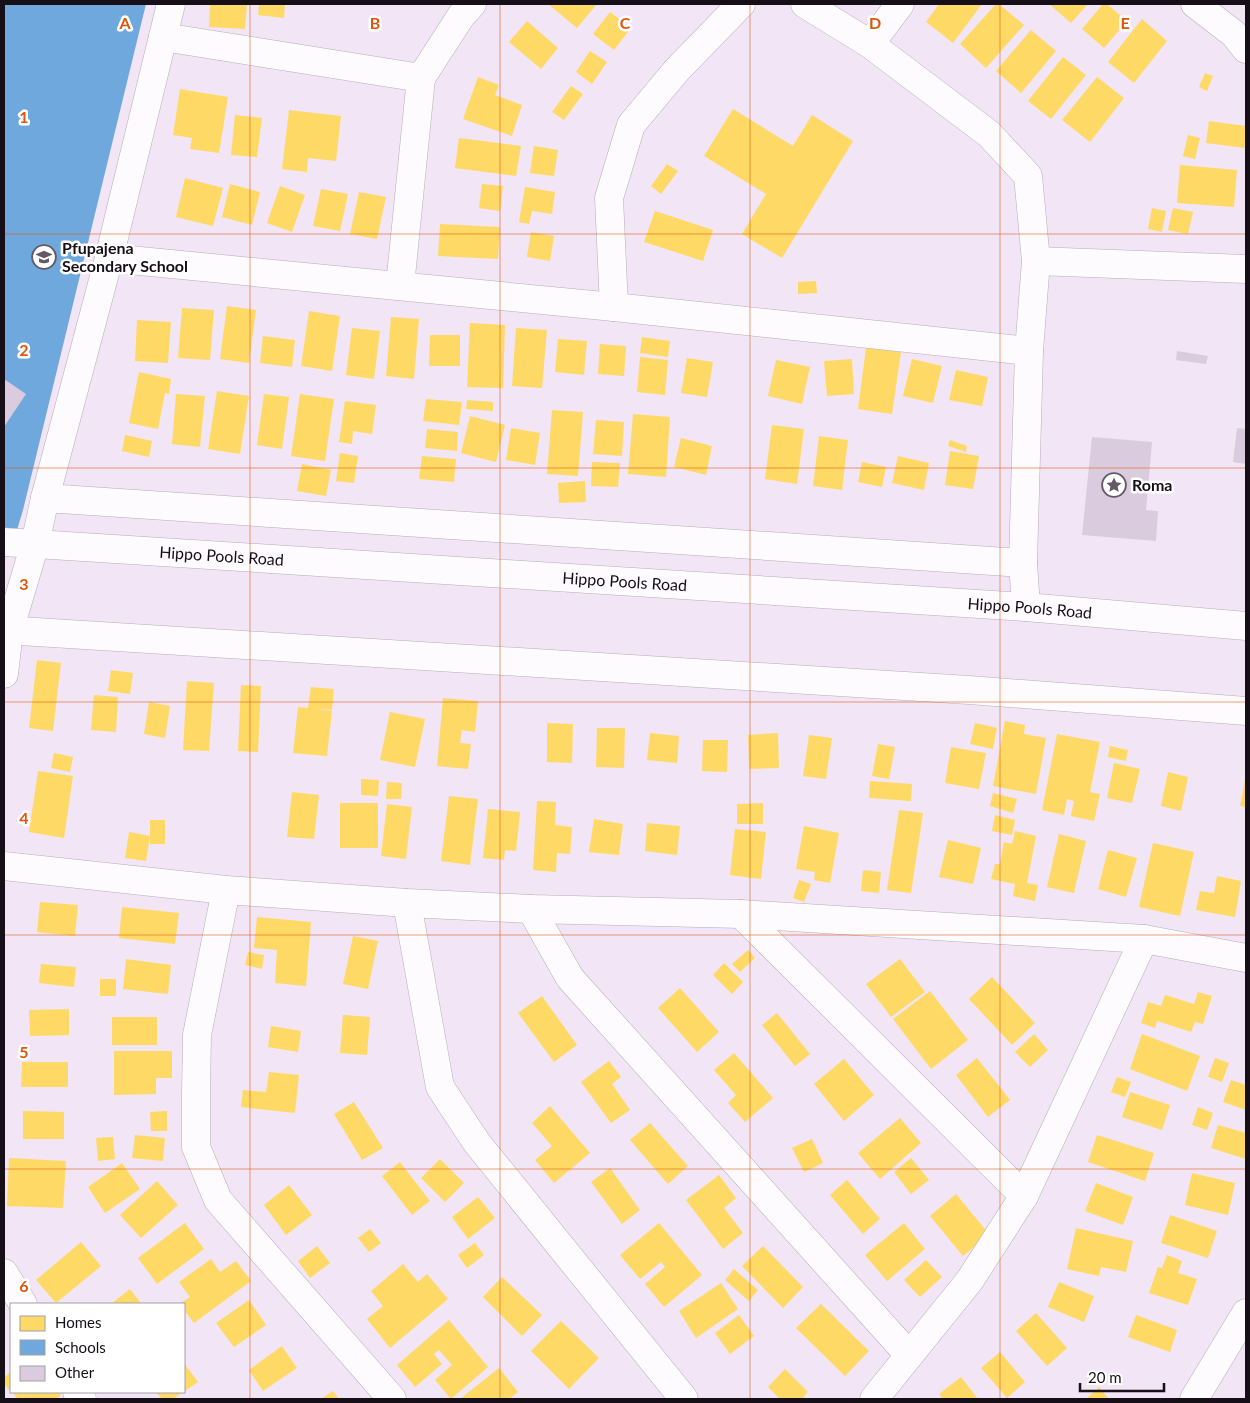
<svg xmlns="http://www.w3.org/2000/svg" width="1250" height="1403" font-family="Lato,sans-serif">
<rect width="100%" height="100%" fill="#f2e5f5"/>
<!-- homes -->
<path fill="#ffd966" d="M210,4H247L245,29L209,27Z
M259,4H285L284,18L258,15Z
M548,4H597L577,28Z
M939,4H982L953,43L926,22Z
M996,4H999L1024,25L986,68L960,44Z
M1049,4H1088L1071,23Z
M1103,4H1107L1127,21L1104,48L1082,29Z
M610,12L631,28L614,50L593,34Z
M1142,19L1167,41L1134,83L1108,62Z
M527,21L558,48L541,69L509,42Z
M1031,30L1056,51L1021,93L996,71Z
M590,51L607,62L592,84L576,72Z
M1063,57L1086,75L1051,119L1028,101Z
M1205,73L1213,76L1207,91L1199,87Z
M478,77L499,85L495,95L522,105L512,136L463,119Z
M1097,77L1124,98L1090,142L1062,120Z
M571,86L583,94L564,120L552,112Z
M180,89L228,97L219,153L190,149L192,138L173,135Z
M733,109L793,146L812,115L853,141L782,258L742,234L766,194L704,156Z
M289,110L341,116L336,161L308,158L307,172L282,169Z
M235,115L262,118L257,157L231,155Z
M1209,121L1246,126L1245,148L1206,143Z
M1188,135L1200,138L1195,159L1183,156Z
M459,138L521,146L516,176L455,168Z
M534,146L558,150L554,176L530,173Z
M667,164L678,171L661,194L651,186Z
M1180,165L1237,170L1234,207L1177,203Z
M185,178L223,188L213,226L176,217Z
M230,184L260,192L252,225L222,217Z
M482,184L503,186L500,211L479,208Z
M280,186L305,195L292,232L267,223Z
M525,187L555,192L552,214L532,211L529,224L519,222Z
M321,189L348,194L340,231L313,226Z
M359,192L386,197L377,239L350,234Z
M1152,208L1166,211L1162,232L1148,229Z
M1173,208L1193,212L1188,234L1168,230Z
M655,211L713,230L703,261L644,242Z
M440,224L500,227L498,259L438,256Z
M531,232L554,236L550,261L527,257Z
M816,281L817,293L798,294V282Z
M227,306L256,310L249,363L220,359Z
M182,308L214,310L210,360L178,358Z
M309,311L340,316L332,371L301,366Z
M391,317L419,319L414,379L386,376Z
M137,320L171,322L168,363L135,361Z
M470,323L505,325L503,388L467,387Z
M352,328L380,331L374,379L346,375Z
M516,328L547,330L542,388L512,386Z
M430,335H460V366H429Z
M263,336L295,340L292,367L260,363Z
M642,337L670,341L668,357L640,353Z
M558,339L587,341L584,375L555,372Z
M600,344L626,346L624,376L598,374Z
M866,348L901,352L892,414L858,409Z
M640,357L668,360L665,395L637,392Z
M687,358L713,362L707,397L681,393Z
M852,359L854,394L827,396L824,361Z
M912,359L942,366L933,403L903,396Z
M776,360L810,367L802,404L768,396Z
M956,370L988,377L982,406L949,400Z
M139,372L171,379L169,394L165,393L158,429L129,423Z
M217,391L249,396L240,454L208,449Z
M176,394L205,396L200,447L172,444Z
M264,394L289,397L282,449L257,445Z
M300,394L334,399L325,461L291,456Z
M426,399L462,402L459,425L423,421Z
M467,400L493,402V411L466,409Z
M345,401L376,405L372,434L353,431L352,444L339,442Z
M552,410L583,412L578,476L547,474Z
M633,414L670,417L666,477L628,474Z
M470,416L505,425L496,462L461,453Z
M596,420L624,422L622,456L593,454Z
M772,425L804,429L797,484L765,479Z
M511,428L540,433L535,465L506,460Z
M427,429L458,432L457,451L425,448Z
M125,435L152,441L149,457L122,451Z
M819,436L848,440L842,490L813,486Z
M681,438L712,446L706,475L674,467Z
M950,440L967,446L966,452L948,446Z
M950,451L979,456L973,489L945,485Z
M340,453L358,456L354,483L336,481Z
M422,456L456,459L454,482L419,479Z
M898,456L929,463L924,490L892,483Z
M592,462L620,463L618,487L591,486Z
M862,462L886,467L882,487L858,482Z
M302,464L331,470L326,496L297,491Z
M585,481L586,502L559,503L558,483Z
M37,660L61,663L53,731L29,728Z
M111,670L133,673L130,694L108,691Z
M187,681L214,683L209,751L183,750Z
M241,685L261,686L258,752L238,751Z
M311,687L334,689L332,710L313,708L332,711L327,756L293,753L298,707L308,708Z
M94,695L118,697L116,732L91,730Z
M443,698L478,701L475,732L462,730L460,743L471,744L468,769L437,766Z
M149,702L170,706L165,738L144,734Z
M390,712L425,719L415,767L380,760Z
M1005,721L1025,725L1024,734L1046,738L1036,794L993,786Z
M547,723L573,724L572,763L547,762Z
M975,723L997,728L993,749L970,744Z
M597,728H625L624,768L596,767Z
M650,733L679,736L677,763L647,760Z
M778,733L779,768L749,769L748,735Z
M1057,734L1100,742L1090,792L1100,794L1094,821L1071,816L1074,801L1067,799L1064,815L1042,810Z
M809,735L832,738L826,779L803,776Z
M703,740H728L727,772L702,771Z
M878,744L895,747L889,779L872,776Z
M1110,746L1128,750L1126,761L1108,757Z
M951,747L986,753L979,789L945,783Z
M54,753L73,757L70,772L51,768Z
M1114,763L1140,769L1132,803L1107,798Z
M38,771L73,776L64,838L29,832Z
M1168,772L1188,777L1181,811L1161,806Z
M361,779L379,780L378,796L361,795Z
M1245,780H1246V807L1240,806Z
M870,781L912,784L911,801L869,798Z
M387,782L402,783L401,799H386Z
M292,792L319,795L314,839L287,837Z
M993,793L1017,799L1013,813L990,806Z
M449,796L478,799L470,865L441,861Z
M537,801L556,802L555,825L572,827L570,854L557,853L556,872L533,870Z
M340,803H378V848H340Z
M763,803V824H737V804Z
M387,804L412,807L406,859L381,856Z
M488,809L520,812L516,851L505,850L504,860L483,858Z
M899,810L923,813L911,893L887,890Z
M995,815L1015,820L1012,835L992,831Z
M594,819L623,824L619,855L589,852Z
M150,820H165V844H150Z
M647,823L680,826L677,855L645,851Z
M804,826L839,833L830,883L814,880L815,872L796,869Z
M735,829L766,832L761,879L730,875Z
M1015,831L1036,836L1027,883L1038,885L1035,901L1013,896L1015,884L991,879L995,864H1000L1004,842L1012,844Z
M129,832L150,836L146,861L125,858Z
M1059,834L1086,841L1074,893L1047,887Z
M948,840L981,848L973,884L939,877Z
M1153,843L1194,852L1180,916L1139,907Z
M1108,850L1137,858L1126,897L1098,889Z
M863,870L881,872L879,893L861,891Z
M1217,876L1241,881L1235,917L1196,910L1200,891L1214,893Z
M799,880L811,884L804,902L793,898Z
M40,902L78,905L75,936L37,932Z
M122,907L179,913L175,944L119,938Z
M257,917L311,922L306,986L275,983L277,950L254,948Z
M353,936L378,941L368,989L343,984Z
M748,950L755,958L740,972L732,964Z
M248,952L264,955L262,969L245,965Z
M126,959L171,965L168,994L123,989Z
M900,959L925,992L891,1017L866,984Z
M724,963L743,982L732,994L713,975Z
M41,964L76,967L74,987L39,983Z
M992,977L1035,1023L1012,1045L969,999Z
M100,979H116V996H100Z
M680,988L719,1032L697,1052L658,1008Z
M930,991L968,1040L931,1069L893,1019Z
M1198,992L1212,996L1203,1024L1195,1022L1191,1032L1157,1021L1155,1028L1141,1023L1148,1002L1161,1006L1165,995L1194,1004Z
M542,996L577,1045L554,1062L518,1013Z
M69,1009V1035L30,1036L29,1010Z
M777,1013L810,1054L795,1066L762,1025Z
M343,1015L370,1017L367,1055L340,1053Z
M112,1017H157V1045H112Z
M271,1026L301,1031L298,1052L268,1047Z
M1034,1034L1048,1050L1030,1067L1015,1052Z
M1142,1034L1200,1056L1187,1091L1130,1069Z
M114,1051H172V1078H156V1094L114,1095Z
M734,1053L773,1098L745,1122L728,1103L736,1095L714,1070Z
M977,1058L1010,1100L988,1117L956,1075Z
M1215,1058L1229,1063L1222,1082L1208,1077Z
M844,1059L874,1095L844,1121L814,1084Z
M609,1061L621,1077L612,1084L630,1110L611,1123L581,1082Z
M22,1062H68V1087H21Z
M269,1072L299,1075L295,1113L241,1107L243,1090L266,1092Z
M1117,1077L1131,1082L1125,1097L1111,1092Z
M1231,1080L1246,1085V1110L1223,1102Z
M1130,1092L1170,1105L1162,1130L1122,1117Z
M354,1102L383,1148L362,1160L334,1114Z
M550,1106L590,1153L554,1183L535,1160L552,1146L532,1123Z
M1198,1107L1213,1113L1207,1130L1192,1125Z
M23,1111L64,1112V1139H23Z
M167,1111V1131H151L150,1112Z
M900,1118L921,1143L880,1179L858,1153Z
M650,1123L688,1166L668,1184L630,1140Z
M1218,1125L1246,1133V1159L1211,1148Z
M135,1135L165,1138L163,1161L132,1158Z
M1097,1135L1154,1153L1145,1181L1088,1162Z
M113,1137L115,1159L98,1161L96,1138Z
M812,1139L823,1163L804,1172L792,1148Z
M9,1158L66,1161L63,1208L7,1206Z
M911,1158L929,1180L911,1194L894,1172Z
M440,1159L464,1183L445,1202L421,1178Z
M400,1162L430,1201L412,1215L382,1176Z
M122,1163L140,1189L105,1213L88,1187Z
M610,1168L640,1210L622,1224L591,1182Z
M1192,1173L1235,1183L1228,1215L1185,1205Z
M719,1175L736,1198L724,1208L743,1233L723,1249L686,1200Z
M847,1180L880,1219L863,1234L830,1195Z
M157,1181L178,1205L141,1238L120,1215Z
M1096,1183L1133,1197L1123,1225L1085,1211Z
M289,1185L312,1215L286,1235L264,1205Z
M956,1194L989,1234L963,1256L930,1216Z
M478,1197L495,1218L468,1239L452,1217Z
M1170,1215L1217,1231L1208,1258L1161,1243Z
M185,1223L204,1249L157,1284L138,1258Z
M659,1223L702,1275L664,1307L645,1284L665,1267L661,1262L640,1279L620,1255Z
M904,1223L925,1249L887,1281L865,1255Z
M1076,1228L1133,1241L1126,1272L1101,1267L1099,1276L1067,1269Z
M370,1229L381,1243L369,1252L358,1238Z
M81,1242L101,1266L56,1303L36,1280Z
M475,1243L484,1255L467,1268L458,1255Z
M317,1246L330,1263L310,1278L298,1261Z
M763,1246L803,1287L783,1308L742,1266Z
M1167,1255L1182,1261L1178,1273L1197,1279L1188,1305L1149,1293L1158,1267L1162,1268Z
M211,1259L220,1272L236,1261L251,1281L194,1323L184,1310V1304H179L190,1297L179,1282Z
M926,1260L942,1277L920,1297L904,1280Z
M403,1264L418,1282L427,1274L448,1299L390,1348L367,1319L383,1306L371,1291Z
M734,1269L758,1290L749,1301L725,1280Z
M502,1277L542,1315L522,1336L483,1297Z
M1059,1282L1094,1296L1084,1322L1048,1307Z
M721,1283L738,1309L696,1338L679,1311Z
M130,1289L140,1302L138,1304H111Z
M249,1300L266,1325L234,1347L216,1323Z
M821,1304L869,1351L845,1376L796,1328Z
M1036,1313L1067,1348L1047,1366L1016,1331Z
M739,1315L754,1336L730,1354L715,1333Z
M1136,1315L1177,1330L1170,1352L1128,1337Z
M449,1320L488,1367L451,1399L435,1380L452,1365L439,1350L434,1354L442,1364L415,1387L397,1365Z
M561,1321L599,1358L569,1389L531,1351Z
M282,1346L297,1368L263,1391L249,1370Z
M1000,1352L1025,1382L1007,1398L981,1368Z
M184,1363L198,1382L173,1399H162L156,1392H184Z
M499,1368L518,1392L509,1399H460Z
M785,1369L808,1392L802,1399H780L768,1387Z
M11,1371V1392H58L61,1395L57,1399H18L4,1384V1378Z
M961,1377L978,1399H943L939,1394Z
M1099,1387L1109,1399H1086Z
M333,1391L339,1399H321Z"/>
<!-- schools -->
<path fill="#6fa8dc" d="M4,4H146L23,510L17,530L4,529Z"/>
<!-- building -->
<path fill="#daccde" d="M1177,351L1208,356L1206,364L1176,360Z
M4,379L26,394L4,427Z
M1237,428L1246,429V464L1233,462Z
M1092,437L1152,442L1146,510L1158,511L1156,541L1082,535Z"/>
<g fill="none" stroke-linecap="round" stroke-linejoin="round">
<!-- minor casing -->
<g stroke="#b7adb9" stroke-width="29">
<g id="minor">
<path d="M805,4L870,44L989,134L1028,176L1036,261L1029,351L1023,563L1026,607"/>
<path d="M1195,4L1234,34L1246,49"/>
<path d="M163,37L421,78L461,16L472,4"/>
<path d="M870,44L900,4"/>
<path d="M109,258L614,307L1029,351"/>
<path d="M1036,261L1246,269"/>
<path d="M400,286L421,78"/>
<path d="M614,307L609,198L631,125L676,71L741,4"/>
<path d="M45,498L1023,563"/>
<path id="s1" d="M4,542L1026,607L1246,626"/>
<path d="M4,630L969,690L1246,711"/>
<path d="M4,674L9,631L35,544L45,498L109,258L171,4"/>
<path d="M4,866L226,890L407,903L531,909L741,914L1144,939L1246,958"/>
<path d="M226,890L197,1035L196,1094V1147L218,1200L392,1399"/>
<path d="M407,903L440,1087L477,1143L684,1399"/>
<path d="M531,909L570,978L909,1355"/>
<path d="M741,914L1024,1196"/>
<path d="M4,1273L23,1304"/>
<path d="M77,1392L82,1399"/>
<path d="M874,1399L970,1280L1024,1196L1144,939"/>
<path d="M1194,1399L1246,1313"/>
</g>
</g>
<!-- minor -->
<use href="#minor" stroke="#fdfbfe" stroke-width="28"/>
</g>
<!-- grid -->
<path fill="none" stroke="#de550d" stroke-width="1" stroke-opacity="0.55" d="M250,4V1399M500,4V1399M750,4V1399M1000,4V1399M4,234H1246M4,468H1246M4,702H1246M4,935H1246M4,1169H1246"/>
<!-- icons -->
<defs>
<g id="school-ring" transform="scale(1.25)"><circle r="9.5" fill="#fff" stroke="#635a65" stroke-width="1.5"/><path d="M0-5L7-2L0 1L-7-2ZM-4 1L0 2.5L4 1V4Q0 6-4 4Z" fill="#635a65"/></g>
<g id="sight-ring" transform="scale(1.25)"><circle r="9.5" fill="#fff" stroke="#635a65" stroke-width="1.5"/><path d="M0-6L1.8-2.2L6-1.7L2.9 1.2L3.7 5.4L0 3.3L-3.7 5.4L-2.9 1.2L-6-1.7L-1.8-2.2Z" fill="#635a65"/></g>
</defs>
<g fill-rule="evenodd">
<use href="#school-ring" x="44" y="257"/>
<use href="#sight-ring" x="1114" y="485"/>
</g>
<g text-anchor="middle" stroke-width="5" stroke-linejoin="round" paint-order="stroke">
<!-- poi labels -->
<g font-size="16" font-weight="bold" fill="#160f18" stroke="#fff" text-anchor="start">
<text x="62" y="254">Pfupajena<tspan x="62" dy="18">Secondary School</tspan></text>
<text x="1132" y="491">Roma</text>
</g>
<!-- street labels -->
<g font-size="16" fill="#160f18" stroke="#fff">
<text dy="6" stroke="none"><textPath href="#s1" startOffset="218">Hippo Pools Road</textPath></text>
<text dy="6" stroke="none"><textPath href="#s1" startOffset="622">Hippo Pools Road</textPath></text>
<text dy="6" stroke="none"><textPath href="#s1" startOffset="1028">Hippo Pools Road</textPath></text>
</g>
</g>
<g font-size="16" text-anchor="middle" font-weight="bold" fill="#de550d" stroke="#fff" stroke-width="5" stroke-linejoin="round" paint-order="stroke">
<text x="125" y="29">A</text>
<text x="375" y="29">B</text>
<text x="625" y="29">C</text>
<text x="875" y="29">D</text>
<text x="1125" y="29">E</text>
<text x="24" y="123">1</text>
<text x="24" y="356">2</text>
<text x="24" y="590">3</text>
<text x="24" y="824">4</text>
<text x="24" y="1058">5</text>
<text x="24" y="1292">6</text>
</g>
<!-- border -->
<rect width="1250" height="1403" fill="none" stroke="#160f18" stroke-width="10"/>
<!-- legend -->
<rect x="10" y="1303" width="175" height="90" fill="#ffffff" stroke="#a29fa3"/>
<rect x="20" y="1316" width="25" height="15" fill="#ffd966" stroke="#a29fa3"/>
<text x="55" y="1328" font-size="15" fill="#160f18">Homes</text>
<rect x="20" y="1340" width="25" height="15" fill="#6fa8dc" stroke="#a29fa3"/>
<text x="55" y="1353" font-size="15" fill="#160f18">Schools</text>
<rect x="20" y="1366" width="25" height="15" fill="#daccde" stroke="#a29fa3"/>
<text x="55" y="1378" font-size="15" fill="#160f18">Other</text>
<!-- scale -->
<path d="M1080 1383v8h84v-8" fill="none" stroke="#160f18" stroke-width="2.5"/>
<text x="1088" y="1383" font-size="15" fill="#160f18" stroke="#ffffff" stroke-width="4" paint-order="stroke">20 m</text>
</svg>
